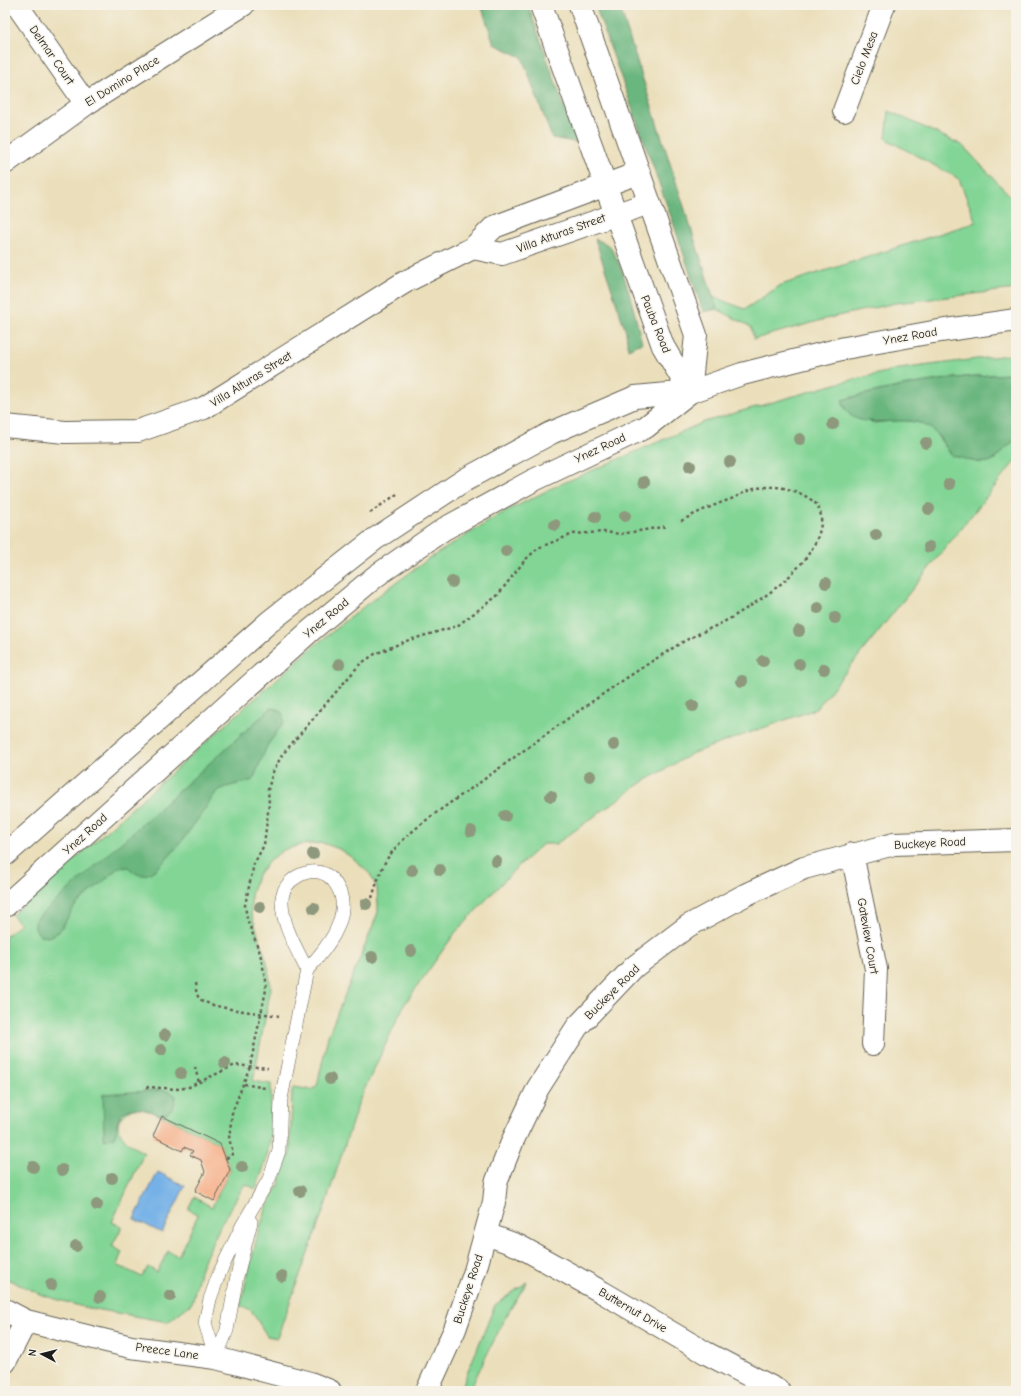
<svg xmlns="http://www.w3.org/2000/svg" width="1021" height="1396" font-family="'Comic Neue',sans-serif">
<rect width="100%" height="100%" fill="#f7f3e8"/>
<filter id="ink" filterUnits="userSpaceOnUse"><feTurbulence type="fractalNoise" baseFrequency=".025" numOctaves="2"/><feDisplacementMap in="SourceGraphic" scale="8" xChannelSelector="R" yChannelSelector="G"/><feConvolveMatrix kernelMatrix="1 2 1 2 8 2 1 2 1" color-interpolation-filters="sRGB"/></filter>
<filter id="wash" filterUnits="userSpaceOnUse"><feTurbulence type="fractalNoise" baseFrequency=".012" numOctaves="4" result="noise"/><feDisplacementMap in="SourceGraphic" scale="16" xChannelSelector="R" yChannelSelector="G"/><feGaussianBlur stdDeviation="0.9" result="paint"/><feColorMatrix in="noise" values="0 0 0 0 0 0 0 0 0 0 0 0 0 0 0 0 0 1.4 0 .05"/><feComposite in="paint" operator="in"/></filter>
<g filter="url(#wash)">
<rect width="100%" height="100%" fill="#ebdfbb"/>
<!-- green -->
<path fill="#83d596" stroke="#507859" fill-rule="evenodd" d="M889,111L962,145L1016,202V289L896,303L833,317L754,339L751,327L717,309L713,297L745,309L781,285L976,222L959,179L886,139Z
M1016,354V374C956,375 899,385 842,400L874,423L901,420L921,423L933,430L952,456C964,457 981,467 993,460C997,458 1009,444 1016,439V460L816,709L693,753L638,785L556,844H543L515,869L455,933L404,1005L359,1101L325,1206L277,1338L267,1336L251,1310L240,1306L258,1233L267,1207L279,1185L290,1152L292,1091L294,1087L312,1090L317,1086L328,1036L370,933L378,912V905L377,888L370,874L354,859L339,849L323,843L300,845L283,850L268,862L257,876L251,895V913L267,962L271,988L253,1081L271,1084V1136L266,1161L256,1189L245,1184L222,1222L201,1267L192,1303L168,1322L83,1307L42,1295L5,1278V937L20,924L12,915L314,646L367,604L430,558L499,515L554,487L704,422L839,383L899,369ZM135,1108L147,1109L220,1144L230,1170L212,1207L194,1197L188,1209L198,1215L178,1256L168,1251L157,1272L148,1267L142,1277L117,1265L122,1252L112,1246L122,1227L112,1222L144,1153C123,1142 103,1121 135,1108Z
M527,1282L504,1320L469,1391H460L495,1305Z"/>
<!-- forest -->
<path fill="#6ab67f" stroke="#43694e" d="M481,5H528L565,109L580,143L552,138L522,57L494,44Z
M595,5H619L717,309L703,312L673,222Z
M595,239C600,241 606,243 609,246C624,263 636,320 642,343L628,349L626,332Z
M1016,374V439C1009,444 998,457 993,460C981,467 964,457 952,456C944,444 935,427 920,423C897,415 848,435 842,400C899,385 956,375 1016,374Z
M271,708L280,710L283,713L284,722L267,746L253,780L226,787L217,791C205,808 163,875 143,875C136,875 133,871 128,867L118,868L75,906L59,932L48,937L40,936L35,929V920Z
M161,1090L170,1092L176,1096C175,1107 171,1111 162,1116C148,1110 121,1100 117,1124C116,1130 117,1132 114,1137L104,1140L103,1094Z"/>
<!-- water -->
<path fill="#75b1e7" stroke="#486682" d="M158,1172L185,1186L162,1233L134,1219Z"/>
<g id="blocks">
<!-- building -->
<path fill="#f6b18c" d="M162,1116L220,1144L230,1170L214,1201L195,1191L205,1172L201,1160L190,1155L193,1151L184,1147L182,1151L153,1136Z"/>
</g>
</g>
<g filter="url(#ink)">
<use href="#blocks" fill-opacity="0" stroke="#646054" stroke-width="1"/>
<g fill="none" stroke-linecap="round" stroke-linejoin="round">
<!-- lane casing -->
<g stroke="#646054" stroke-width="14">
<path id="lane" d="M216,1358L205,1323L210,1299L219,1274L242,1226L269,1179L279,1151L281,1099L307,970C325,950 350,921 340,892C337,885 333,878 325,874C308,866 283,880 282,899C281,924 297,949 307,970
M216,1358L227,1330L237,1276L251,1222"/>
</g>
<!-- street casing -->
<g stroke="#646054" stroke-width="24">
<path id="street" d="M17,5L86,104
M844,111L884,5
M5,163L86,104L243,5
M473,248L502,254L649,203
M5,426L65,432L138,431L204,408L405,282L473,248L494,227L638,173
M852,854L876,969L873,1044
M486,1234L519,1246L602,1292L706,1353L779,1391
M5,1362L26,1321
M427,1391L455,1329L475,1271L494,1202L496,1183L513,1140L538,1088L577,1027L634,967L688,926L745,895L804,868L894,844L1016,840"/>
</g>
<!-- secondary casing -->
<g stroke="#646054" stroke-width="24">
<path id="secondary" d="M541,5L663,346L690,392
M580,5L696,335L690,392
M5,855L269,622L375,539L466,479L551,433L635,397L690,392L742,374L845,348L933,332L1016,320
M5,906L310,631L376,576L444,529L532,481L646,427L690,392
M5,1310L26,1321L70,1332L131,1347L216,1358L310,1383L330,1391"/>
</g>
<!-- path -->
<path stroke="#646054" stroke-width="2.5" stroke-dasharray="3 3" stroke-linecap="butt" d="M370,513L397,494
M372,898C376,886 380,870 387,859C406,830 451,803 479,783C545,735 611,686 681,643C700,632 721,625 739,613C767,596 800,573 815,543C822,529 826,508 810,499C792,487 769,483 748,491C742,493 737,497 731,499C714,505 698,512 681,521
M195,983C196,989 196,994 199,998C208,1009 264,1013 279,1016
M195,1067L199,1083
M244,1084L265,1088
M146,1087L179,1089L189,1087L235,1065L268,1068
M226,1158L231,1156L233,1152L229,1139L232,1113L250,1066L266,990L264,972L260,953L247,919L245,905L254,864L264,845L269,804L268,789L273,772L282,755L360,664L375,654L406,641L457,626L497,596L525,560L538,548L573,534L604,532L621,534L668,526"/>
<!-- lane -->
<use href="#lane" stroke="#fff" stroke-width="13"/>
<!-- street -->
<use href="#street" stroke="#fff" stroke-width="22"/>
<!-- secondary -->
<use href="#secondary" stroke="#fff" stroke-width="22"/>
</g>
<!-- trees -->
<g fill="#8d987b">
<circle cx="833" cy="424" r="6"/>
<circle cx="800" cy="439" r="6"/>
<circle cx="926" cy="443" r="6"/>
<circle cx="730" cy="462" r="6"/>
<circle cx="690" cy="466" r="6"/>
<circle cx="644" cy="482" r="6"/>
<circle cx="949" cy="484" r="6"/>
<circle cx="929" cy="509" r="6"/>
<circle cx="625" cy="516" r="6"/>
<circle cx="595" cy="517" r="6"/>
<circle cx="555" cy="525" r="6"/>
<circle cx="876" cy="535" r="6"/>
<circle cx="929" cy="547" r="6"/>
<circle cx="506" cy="551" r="6"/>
<circle cx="452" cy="582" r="6"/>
<circle cx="826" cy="583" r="6"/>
<circle cx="818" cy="608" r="6"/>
<circle cx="835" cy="618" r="6"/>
<circle cx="799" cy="631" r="6"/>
<circle cx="763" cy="661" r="6"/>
<circle cx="339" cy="664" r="6"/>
<circle cx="799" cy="664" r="6"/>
<circle cx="824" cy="669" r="6"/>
<circle cx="742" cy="681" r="6"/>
<circle cx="693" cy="706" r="6"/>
<circle cx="614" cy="745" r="6"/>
<circle cx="590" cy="776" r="6"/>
<circle cx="551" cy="796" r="6"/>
<circle cx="505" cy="816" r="6"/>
<circle cx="471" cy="831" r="6"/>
<circle cx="313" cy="854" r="6"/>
<circle cx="496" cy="861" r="6"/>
<circle cx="412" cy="870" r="6"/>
<circle cx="440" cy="870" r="6"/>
<circle cx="366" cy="904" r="6"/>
<circle cx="260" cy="907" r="6"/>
<circle cx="314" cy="908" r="6"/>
<circle cx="411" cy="951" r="6"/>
<circle cx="372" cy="957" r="6"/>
<circle cx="165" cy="1035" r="6"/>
<circle cx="161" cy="1050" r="6"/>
<circle cx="225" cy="1063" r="6"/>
<circle cx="181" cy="1073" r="6"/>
<circle cx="330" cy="1079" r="6"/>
<circle cx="33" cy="1167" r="6"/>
<circle cx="242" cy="1167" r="6"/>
<circle cx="62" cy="1170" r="6"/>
<circle cx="112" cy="1178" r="6"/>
<circle cx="300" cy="1191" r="6"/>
<circle cx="97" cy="1205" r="6"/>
<circle cx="76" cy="1246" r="6"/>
<circle cx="282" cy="1276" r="6"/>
<circle cx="51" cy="1285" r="6"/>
<circle cx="170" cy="1296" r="6"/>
<circle cx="100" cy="1297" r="6"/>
</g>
</g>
<g text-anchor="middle" stroke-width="3" stroke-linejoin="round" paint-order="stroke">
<!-- street labels -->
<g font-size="12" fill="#1c1c1c" stroke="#f7f3e8">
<text transform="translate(52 55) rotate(55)" y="4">Delmar Court</text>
<text transform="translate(864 58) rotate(-69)" y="4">Cielo Mesa</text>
<text transform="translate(122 81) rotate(-32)" y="4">El Domino Place</text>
<text transform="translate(561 233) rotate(-20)" y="4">Villa Alturas Street</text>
<text transform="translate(656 324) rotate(68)" y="4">Pauba Road</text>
<text transform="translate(910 336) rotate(-10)" y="4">Ynez Road</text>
<text transform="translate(251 379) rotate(-32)" y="4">Villa Alturas Street</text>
<text transform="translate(600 448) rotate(-25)" y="4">Ynez Road</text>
<text transform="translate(326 618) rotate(-40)" y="4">Ynez Road</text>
<text transform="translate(85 834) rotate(-42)" y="4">Ynez Road</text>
<text transform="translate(930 843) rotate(-3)" y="4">Buckeye Road</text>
<text transform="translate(868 936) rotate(80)" y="4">Gateview Court</text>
<text transform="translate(612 992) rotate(-45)" y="4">Buckeye Road</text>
<text transform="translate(468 1289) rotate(-72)" y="4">Buckeye Road</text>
<text transform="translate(633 1310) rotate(30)" y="4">Butternut Drive</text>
<text transform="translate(167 1351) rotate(8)" y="4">Preece Lane</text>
</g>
</g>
<!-- margin -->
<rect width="1021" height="1396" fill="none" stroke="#f7f3e8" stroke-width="20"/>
<!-- north arrow -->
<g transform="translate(42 1354) rotate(277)" stroke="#f7f3e8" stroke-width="3" paint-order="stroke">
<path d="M0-3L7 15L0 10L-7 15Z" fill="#1c1c1c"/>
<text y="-6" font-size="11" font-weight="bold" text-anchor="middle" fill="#1c1c1c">N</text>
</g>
</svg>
